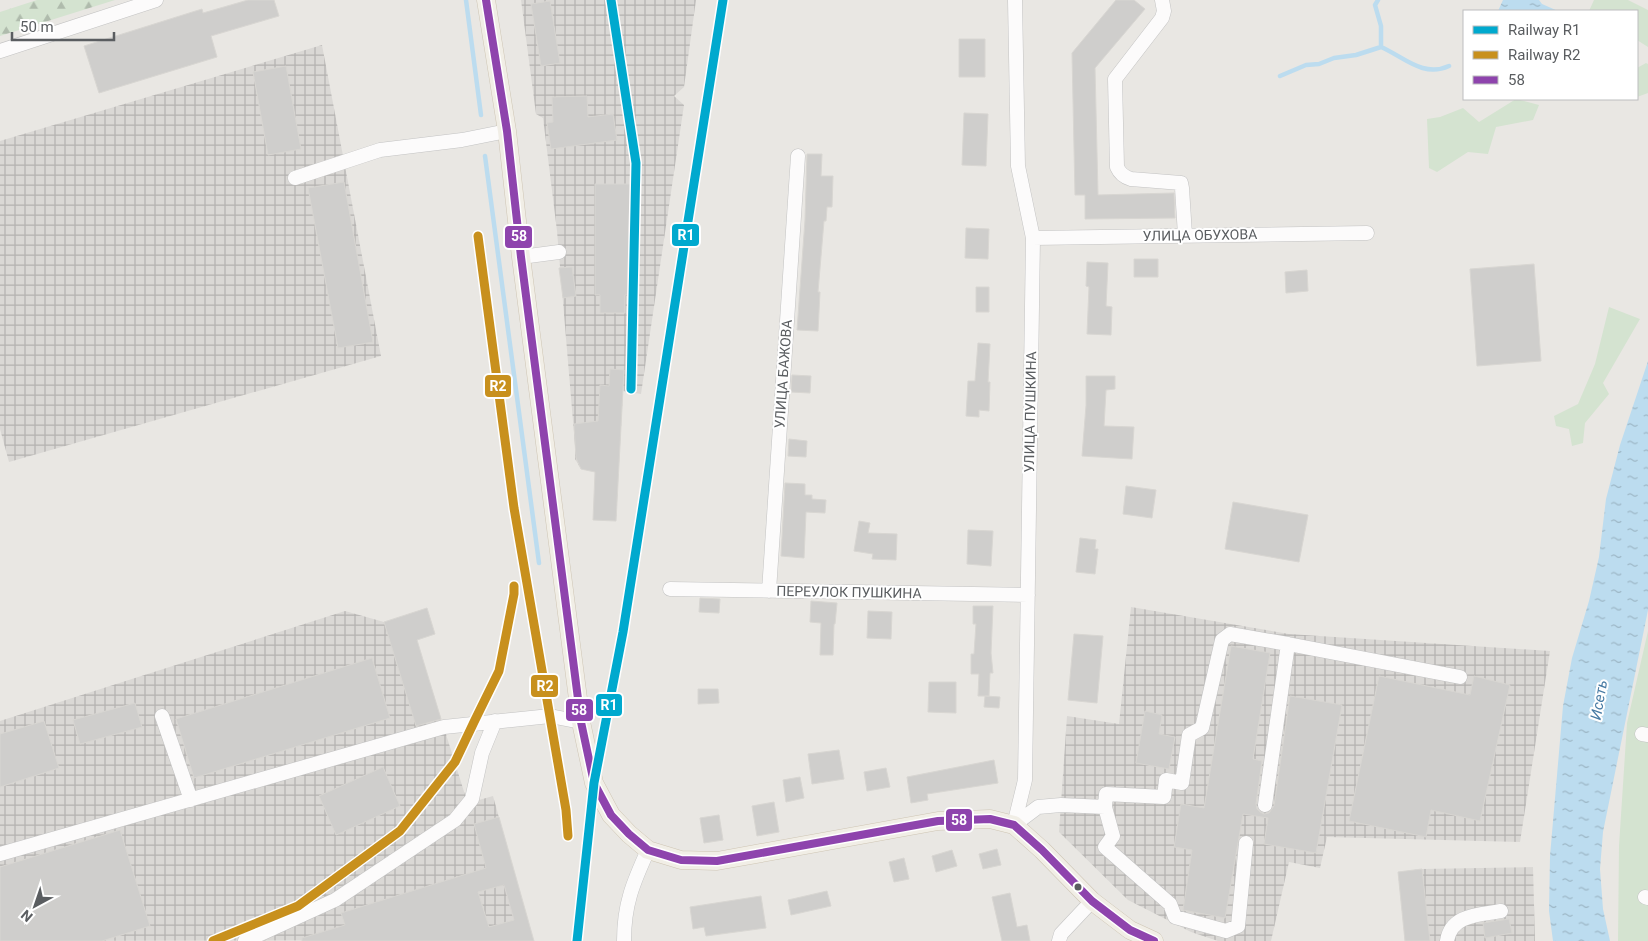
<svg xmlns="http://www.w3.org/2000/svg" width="1648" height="941" font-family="Roboto,sans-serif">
<defs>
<pattern id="industrial-grid" width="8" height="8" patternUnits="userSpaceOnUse" patternTransform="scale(1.25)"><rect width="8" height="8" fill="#dad8d5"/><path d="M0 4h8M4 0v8" fill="none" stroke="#b4b2b0"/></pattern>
<pattern id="forest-firs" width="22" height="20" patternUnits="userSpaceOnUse" patternTransform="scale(1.25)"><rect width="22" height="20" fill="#d4e3d0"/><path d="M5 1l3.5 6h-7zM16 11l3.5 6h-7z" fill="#afbbac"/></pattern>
<pattern id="water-ripples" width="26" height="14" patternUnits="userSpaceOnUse" patternTransform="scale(1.25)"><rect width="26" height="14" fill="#bcdcef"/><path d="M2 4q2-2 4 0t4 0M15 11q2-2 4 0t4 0" fill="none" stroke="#9cb6c5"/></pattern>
</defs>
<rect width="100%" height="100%" fill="#e9e7e3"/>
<!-- industrial -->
<path fill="url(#industrial-grid)" d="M521,0H696L684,87L674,96L684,105L641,394L623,391L616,521L595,472L581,469L575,459V445L557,231L543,118L536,114Z
M322,45L381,356L9,462L0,429V141Z
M1131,607L1289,634L1550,651L1520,842L1327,837L1320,868L1289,862L1271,941H1218L1191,932L1128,900L1059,832L1067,716L1119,724Z
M345,611L384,622L388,633L412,626L466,798L479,800L493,796L533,940L0,941V721Z
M1533,867L1535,941H1405L1398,872L1422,869Z"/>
<!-- green -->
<path fill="#d4e3d0" d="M1594,0H1628L1648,10V47L1637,40V11H1589Z
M1646,63L1648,64V93L1637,97V68Z
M1516,99L1539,105L1533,120L1496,127L1488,154L1468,152L1437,172L1429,168L1427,119L1440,117L1463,108L1479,122Z
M1609,307L1640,319L1603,383L1609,394L1585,423L1583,443L1572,446L1569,429L1556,426L1554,416L1578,404L1595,364Z
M1648,631V941H1618L1619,846L1627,723Z"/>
<!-- forest -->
<path fill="url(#forest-firs)" d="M37,0H115L0,36V12Z"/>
<!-- water -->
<path fill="url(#water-ripples)" d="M1503,0H1539L1542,4L1558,11H1498Z
M1648,361V610L1603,832L1600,869L1603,909L1610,941H1553L1549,911L1550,856L1563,706L1572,658L1589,601L1599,557L1606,499L1620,445Z"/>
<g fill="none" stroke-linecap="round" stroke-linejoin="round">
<!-- stream -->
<path stroke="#bcdcef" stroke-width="4.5" d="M466,0L481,115
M1378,0L1375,5L1381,26V47
M1280,76L1306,65L1319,64L1334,58L1356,55L1381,47C1404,57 1423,78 1449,66
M485,156L539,563"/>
</g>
<!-- building -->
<path fill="#cfcecc" stroke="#d8d6d2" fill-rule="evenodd" d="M248,0H274L279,16L211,36L217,57L99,93L84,46L202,9L203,13Z
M1116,0H1134L1145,9L1095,68L1098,195L1174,193L1175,218L1085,219V195H1075L1072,53Z
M550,1L560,63L541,66L531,4Z
M959,39H985V77H959Z
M286,66L301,149L268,155L253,72Z
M587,96L588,117L613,114L617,140L551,149L547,123L553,122L552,97Z
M964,113L988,114L986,166L962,165Z
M807,154H822L821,176H833L832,207H827L826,221H824L818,292H820L818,331L797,330L805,220Z
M344,182L373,342L338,348L308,188Z
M595,184H635L634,295H625V313H600V295H595Z
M966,228L989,229L988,259L965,258Z
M1134,259H1158V277H1134Z
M1087,262L1108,263L1106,306L1112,307L1111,335L1087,334L1089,287L1086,286Z
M1534,264L1541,361L1477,366L1470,269Z
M572,267L576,296L563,298L559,268Z
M1307,270L1308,291L1286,293L1285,272Z
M976,287H989V312H976Z
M978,343L990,344L988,382H990L989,411L979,410V417L966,416L968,381H975Z
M610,369L624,370L616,521L593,520L595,472L581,469L576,458L574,424L598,421L600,385L609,386Z
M792,375L811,376L810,393L791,392Z
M1086,376H1115V389L1106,390L1104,426L1134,427L1132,459L1082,456L1086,406Z
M789,439L807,441L806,457L788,456Z
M785,483L805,484V495H812V499L826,500L825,513L806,512L804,558L781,556Z
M1126,486L1156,490L1152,518L1123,514Z
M1233,502L1308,515L1299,562L1225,549Z
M859,521L870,523L868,533L897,534L896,560L872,559L873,554L854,551Z
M968,530L993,531L991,566L967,564Z
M1080,538L1096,540L1095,549H1098L1095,574L1076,572Z
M700,598L720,599L719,613L699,612Z
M811,601L837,603L835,624H834L833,655H820L821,623L810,622Z
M973,606H993L991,653L993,673H990L989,696H978L979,674H971V654H974L976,624H973Z
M427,608L435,634L417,640L441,719L416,726L384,622Z
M868,611L892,612L891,639L867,638Z
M1074,634L1103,636L1097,703L1068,700Z
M1231,646L1270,653L1253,759L1262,761L1256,804L1257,809L1260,812L1264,814L1269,813L1274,806L1290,696L1342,705L1316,853L1264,844L1268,818L1243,814L1225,918L1183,910L1192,850L1174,847L1181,804L1204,808Z
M372,658L390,718L194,778L176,719Z
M1379,676L1470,695L1474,676L1510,685L1480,821L1431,810L1426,837L1349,821Z
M929,682H956V713L928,712Z
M698,689H718L719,703L698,704Z
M985,696L1000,697L999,708L984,707Z
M135,703L142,727L80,744L73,720Z
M1145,711L1162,715L1159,734L1175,737L1169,769L1136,763Z
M44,721L59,768L0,787V734Z
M839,750L844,779L812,784L808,754Z
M994,760L998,783L927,794L928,800L911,803L907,777Z
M383,767L400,806L336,835L319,796Z
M886,768L890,787L867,791L864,772Z
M800,777L804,798L786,802L783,780Z
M774,802L779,832L757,836L752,806Z
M719,815L723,840L704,843L700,818Z
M499,817L534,941H302V938L345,925L341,913L486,868L474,824ZM504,885L514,920L489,927L478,892Z
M120,830L150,926L102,941H0V867Z
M997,849L1001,865L983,869L979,854Z
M952,850L957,866L936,872L932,856Z
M904,858L909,879L894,882L889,862Z
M1422,869L1430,941H1405L1398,872Z
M827,891L831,906L791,915L788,900Z
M1010,893L1017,927L1027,925L1030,941H1002L992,897Z
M761,896L766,928L706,936L704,927L693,929L690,907Z
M1509,919L1512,933L1485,938L1483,923Z"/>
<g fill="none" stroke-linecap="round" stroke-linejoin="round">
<!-- minor casing -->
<g stroke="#c3c3c3" stroke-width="15">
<path id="minor" d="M1162,0L1164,11L1162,18L1115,79L1117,167C1120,174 1124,177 1131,179L1181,183L1182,188L1185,235
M0,51L156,0
M295,178L380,150L462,140L507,131
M1033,238L1367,233
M521,257L559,252
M670,589L1028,595
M769,591L798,156
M1288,644L1460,677
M162,716L191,800
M1642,734L1648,735
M1105,807L1113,836L1105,847L1170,904L1175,917L1226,931L1238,926L1246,843
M1014,825L1025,780L1033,238L1018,166L1015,0
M1014,825L1038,807L1061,805L1105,807L1106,794L1164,797L1166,780L1182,783L1189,735L1202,728L1222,640L1230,634L1288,644L1265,805
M0,854L444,727L550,716L581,722
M1645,897L1648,898
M245,941L335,900L455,820L472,799L482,753L495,721
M624,941C624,904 633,883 648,850
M1059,941L1061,934L1092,901
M1447,941C1451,914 1480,915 1501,911"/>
</g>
<!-- major casing -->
<g stroke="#cec5b4" stroke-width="19">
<path id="major" d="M486,0L507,131L521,257L581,722L594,783L611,815L629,834L648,850L681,860L717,861L938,821L990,819L1014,825L1042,850L1092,901L1130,930L1154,941"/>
</g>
<!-- minor -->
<use href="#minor" stroke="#fcfbfb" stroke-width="14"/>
<!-- major -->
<use href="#major" stroke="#f1eee6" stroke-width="18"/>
<!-- bus-1 casing -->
<g stroke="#fff" stroke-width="11">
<path id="bus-1" d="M486,0L507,131L521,257L581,722L594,783L611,815L629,834L648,850L681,860L717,861L938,821L990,819L1014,825L1042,850L1092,901L1130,930L1154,941"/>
</g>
<!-- bus-1 -->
<use href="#bus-1" stroke="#8e44ad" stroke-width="8"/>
<!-- rail-1 casing -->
<g stroke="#fff" stroke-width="12">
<path id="rail-1" d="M611,0L636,163L631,389
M577,941L594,783L623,632L723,0"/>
</g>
<!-- rail-2 casing -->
<g stroke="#fff" stroke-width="12">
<path id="rail-2" d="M478,236L514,508L566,810L568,836
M213,941L298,906L400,831L455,762L474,722L499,671L514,594V586"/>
</g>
<!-- rail-1 -->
<use href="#rail-1" stroke="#00a9ce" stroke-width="9"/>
<!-- rail-2 -->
<use href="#rail-2" stroke="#c8901d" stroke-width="9"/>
</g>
<!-- markers -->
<circle fill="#5a5d60" stroke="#fff" stroke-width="2" cx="1078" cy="887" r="4.5"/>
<g text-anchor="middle" stroke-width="4" stroke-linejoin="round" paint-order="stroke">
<!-- street labels -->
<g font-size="14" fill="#5a5d60" stroke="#fff">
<text transform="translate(1200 235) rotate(-1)" y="5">УЛИЦА ОБУХОВА</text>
<text transform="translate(783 374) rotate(-86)" y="5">УЛИЦА БАЖОВА</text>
<text transform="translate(1030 412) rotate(-89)" y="5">УЛИЦА ПУШКИНА</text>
<text transform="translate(849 592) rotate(1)" y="5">ПЕРЕУЛОК ПУШКИНА</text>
</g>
<!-- water labels -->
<g font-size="15" font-style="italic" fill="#487ba4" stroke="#fff">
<text transform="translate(1599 700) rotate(-80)" y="5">Исеть</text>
</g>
</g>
<g stroke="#fff" stroke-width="2">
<rect x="671" y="223" width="29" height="24" rx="5" fill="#00a9ce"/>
<rect x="504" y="225" width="29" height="24" rx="5" fill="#8e44ad"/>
<rect x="484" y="374" width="28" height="24" rx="5" fill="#c8901d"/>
<rect x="530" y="674" width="29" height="24" rx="5" fill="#c8901d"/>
<rect x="595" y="693" width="28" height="24" rx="5" fill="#00a9ce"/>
<rect x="565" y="698" width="29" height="24" rx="5" fill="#8e44ad"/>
<rect x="945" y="808" width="28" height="24" rx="5" fill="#8e44ad"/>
</g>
<g font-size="14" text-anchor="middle" font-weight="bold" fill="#fff">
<text x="686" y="240">R1</text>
<text x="519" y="241">58</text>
<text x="498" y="391">R2</text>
<text x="545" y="691">R2</text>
<text x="609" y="710">R1</text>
<text x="579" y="715">58</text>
<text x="959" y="825">58</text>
</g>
<!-- legend -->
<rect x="1463" y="10" width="175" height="90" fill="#ffffff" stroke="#bdbebf"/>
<rect x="1473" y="26" width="25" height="8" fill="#00a9ce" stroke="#bdbebf"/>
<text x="1508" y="35" font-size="15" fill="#5a5d60">Railway R1</text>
<rect x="1473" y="51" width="25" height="8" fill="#c8901d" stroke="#bdbebf"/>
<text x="1508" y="60" font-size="15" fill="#5a5d60">Railway R2</text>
<rect x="1473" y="76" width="25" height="8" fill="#8e44ad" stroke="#bdbebf"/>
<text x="1508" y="85" font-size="15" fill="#5a5d60">58</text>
<!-- north arrow -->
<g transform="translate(35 906) rotate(220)" stroke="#ffffff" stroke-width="4" paint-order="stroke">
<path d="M0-4L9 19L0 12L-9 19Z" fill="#5a5d60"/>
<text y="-8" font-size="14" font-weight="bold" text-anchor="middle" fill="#5a5d60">N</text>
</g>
<!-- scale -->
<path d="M12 32v8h102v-8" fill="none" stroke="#5a5d60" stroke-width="2.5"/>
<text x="20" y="32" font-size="15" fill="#5a5d60" stroke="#ffffff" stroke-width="4" paint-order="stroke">50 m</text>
</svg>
